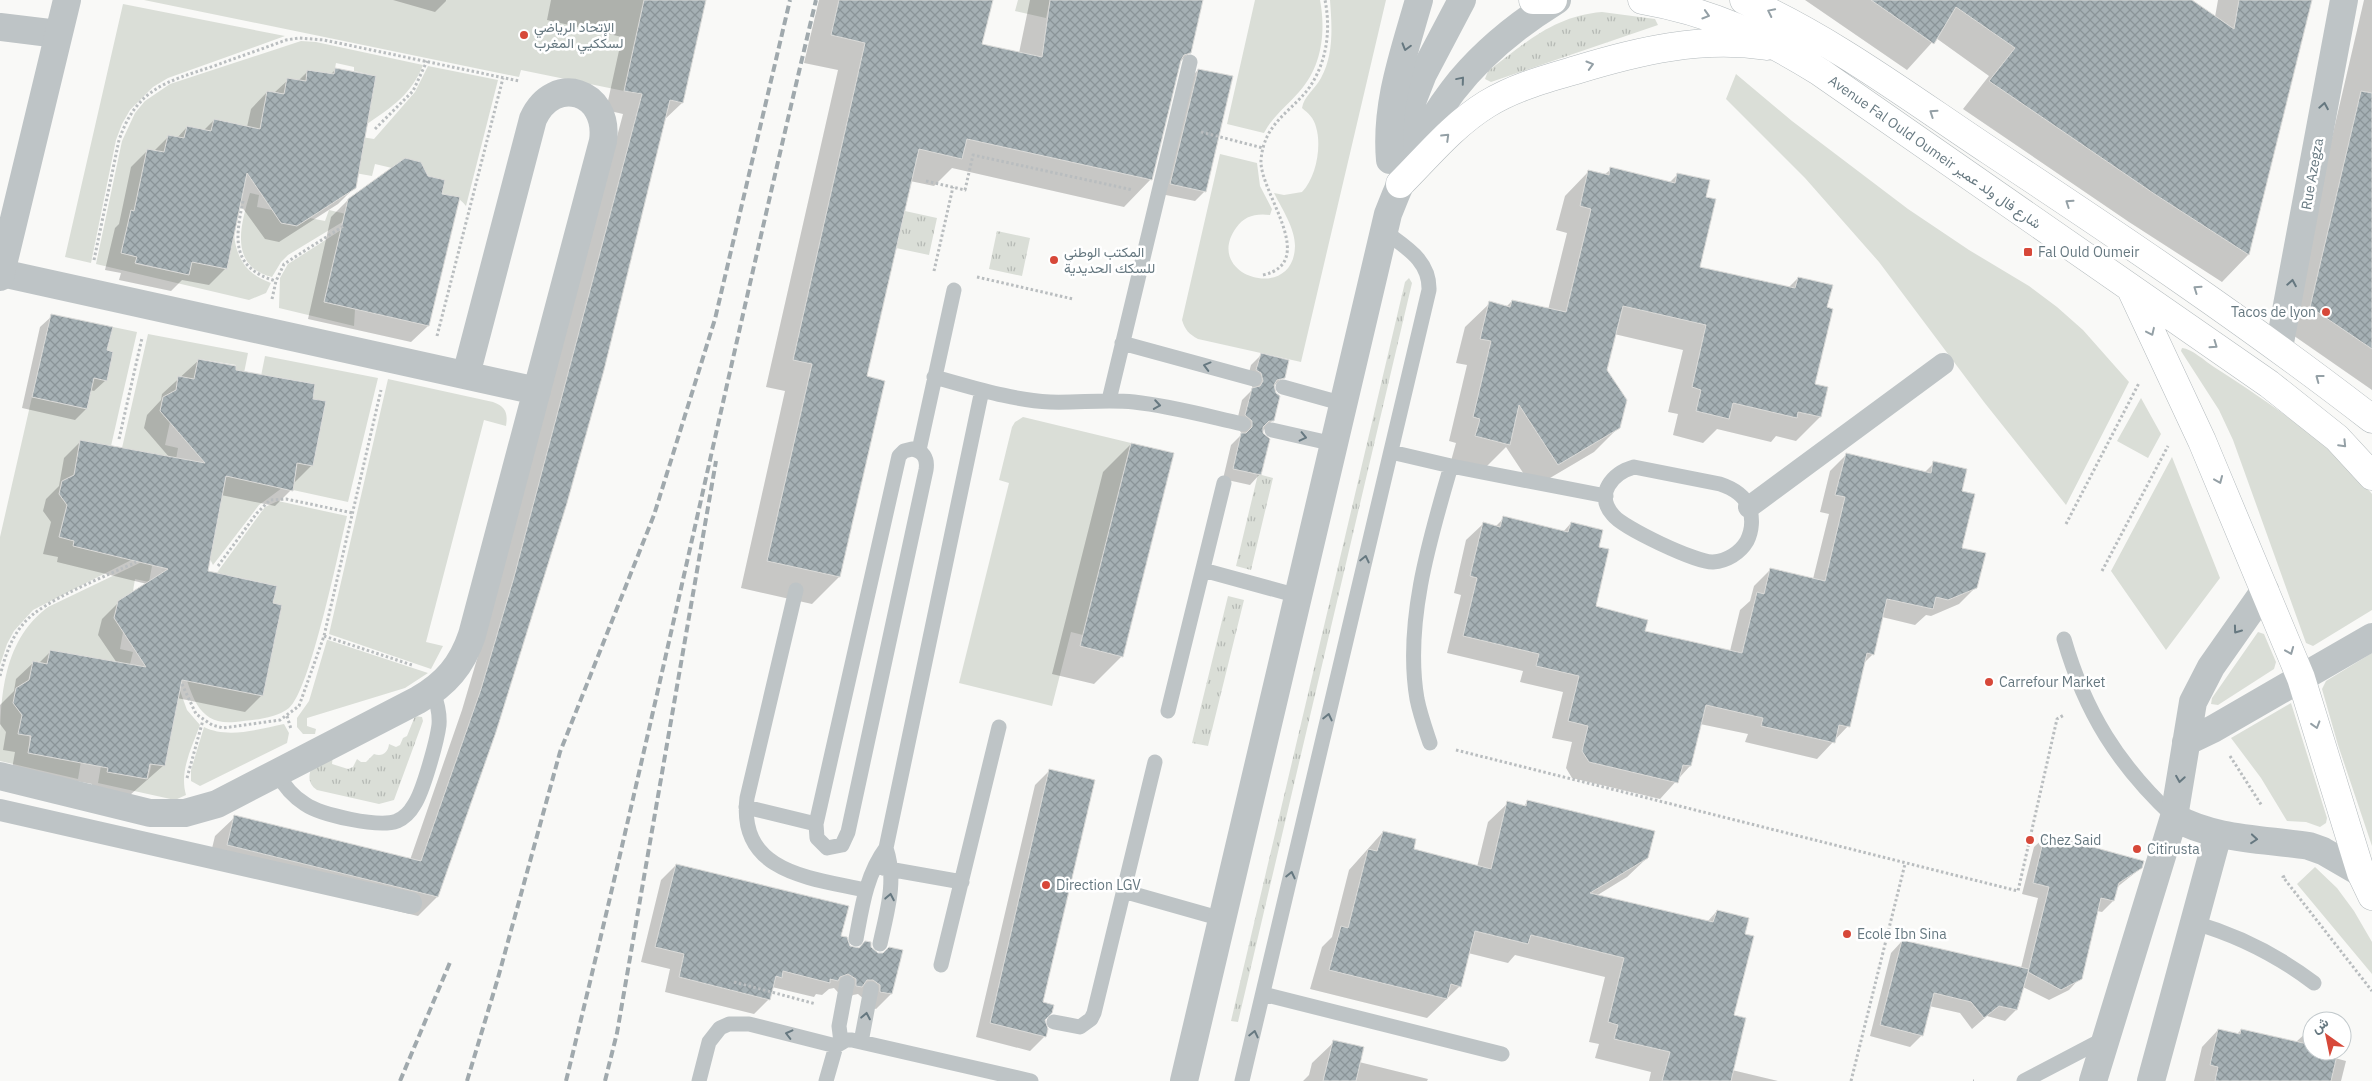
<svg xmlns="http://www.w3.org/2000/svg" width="2372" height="1081" font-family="'IBM Plex Sans',Vazirmatn,sans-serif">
<defs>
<pattern id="grass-tufts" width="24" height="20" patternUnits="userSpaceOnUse" patternTransform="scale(1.25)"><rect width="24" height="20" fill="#daded7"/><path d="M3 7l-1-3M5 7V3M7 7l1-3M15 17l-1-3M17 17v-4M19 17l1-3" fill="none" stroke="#b5b9b4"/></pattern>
<pattern id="building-cross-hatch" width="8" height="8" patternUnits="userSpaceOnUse" patternTransform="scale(1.25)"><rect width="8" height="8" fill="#a5b0b4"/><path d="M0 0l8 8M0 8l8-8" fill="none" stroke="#8a9498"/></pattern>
</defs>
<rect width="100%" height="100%" fill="#f9f9f7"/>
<!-- grass -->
<path fill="url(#grass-tufts)" d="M1602,12L1655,19L1658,25L1491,82L1485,79L1488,71C1525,43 1554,16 1602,12Z
M905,211L937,218L929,255L896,248Z
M997,231L1030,238L1022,276L989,269Z
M1409,278L1412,283L1238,1022L1231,1021L1405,282Z
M1258,474L1273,478L1251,570L1236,566Z
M1228,596L1244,600L1208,746L1192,743Z
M415,716L422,717L423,721L394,800L379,804L317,790C308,784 308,776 312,766L333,755L332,764L348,769L353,767L357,759L361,762H366L374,754C382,757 388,753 389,744L396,747L400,745L403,738L407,736Z"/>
<!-- garden -->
<path fill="#daded7" d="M144,0H706L683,103L521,70L519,77Z
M1018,0H1050L1046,18L1015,11Z
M1255,0H1320C1326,32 1322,67 1299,92C1287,106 1273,116 1264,133L1227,124Z
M1330,0H1386L1301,362L1198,339C1189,334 1185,330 1182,320L1220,154L1257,163L1260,186L1272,209L1270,215C1256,213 1244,216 1236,228C1202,276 1294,304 1295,246C1295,228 1282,209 1274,193L1284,195L1302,192C1316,178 1322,146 1316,127C1314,118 1308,113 1302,108C1304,96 1315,89 1321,78C1334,54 1332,27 1330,0Z
M123,4L285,36L168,78L153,87L130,110L122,124L116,140L91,263L65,257Z
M301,41L316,42L423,65C411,95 393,106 367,124L376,76L354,71V67L336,63L334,74L308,70L306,81L284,94L267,91L263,113L278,116L272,144L231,131L232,123L214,119L211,131L187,126L184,138L164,152L147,149L143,170L147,213L131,210L121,253L137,257L135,264L189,275L192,262L226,269L234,234C236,258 247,275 271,283L266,293L249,300L96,264L122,141L135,113L145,101L170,84Z
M428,66L498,80L466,206C455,192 452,200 442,193C433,187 426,172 421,162L392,168L375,164L372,176L355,173L349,135L374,139L415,92Z
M1736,74L1792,121L1908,209L1969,250L2029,286L2057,307L2083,330L2129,382L2066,505L1984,402L1879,262L1805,178L1726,99Z
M250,193L259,195L257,207L272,210L281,223L297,226L310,218L325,221L329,210L346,214L349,218L288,255L281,262L272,277C228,266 241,224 250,193Z
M352,223L336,250L324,302L355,309L354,326L279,308L280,278L288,264Z
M113,327L137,332L111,446L74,475L62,482L59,494L67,505L59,537L74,541L73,546L112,555L145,553L33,610L14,631L7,644L0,665V537L32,397L87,409L92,377L107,380L113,352L107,350Z
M148,334L248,353L241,388L232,386L236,365L199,359L194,379L178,376L176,390L163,397L160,411L170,422L165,445L178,448L175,465L122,448Z
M2182,348C2192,349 2205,361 2214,367C2265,400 2335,446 2372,494V610L2313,646L2306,643L2233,440L2219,410L2181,351Z
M265,356L378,378L348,502L293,490L297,463L313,466L326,402L313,399L315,384L277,377L258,391Z
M388,379L493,402C506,407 508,413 506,426L484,420L426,642L443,646L431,669L329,634Z
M2141,398L2161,434L2148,458L2117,441Z
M1023,417L1131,443L1083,635L1071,632L1052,706L959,683L1009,483L999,480L1012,427L1015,422Z
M2172,457L2220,578L2166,650L2111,571Z
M226,476L282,488L259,505L213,565L210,559Z
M278,501L347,516C339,549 310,691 289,708C275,719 252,720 235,722C198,726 192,695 183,668L273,603L277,586L232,576L205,589L265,507Z
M148,559L152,566L149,582L135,579L133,591L118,601L114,618L123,632L120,649L133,652L129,668L85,678L89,657L50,650L47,664L33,662L29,680L16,688L13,703C27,722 32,729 28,753L64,760L83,749L78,779L0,761C0,703 0,643 48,607Z
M2258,632L2264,634L2276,662L2274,669L2218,705L2211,704L2212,698Z
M327,640H328L428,673L405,688L307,718V726L316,729L315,734H303L297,727V718L309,701Z
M2372,653V846L2338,745L2322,689L2326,681Z
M174,674L187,710L200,725C192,747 179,771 186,795L175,800L98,783L103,754L111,755L107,772L148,779Z
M2291,703L2327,818L2326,823L2320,827L2306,822L2287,821L2261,778L2231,738Z
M284,724L289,733L287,743L200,786L191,781V770L204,727C228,739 259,729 284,724Z
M2315,867L2337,888L2354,911L2372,942V974L2297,884Z"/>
<!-- shadow -->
<path fill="#0003" d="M393,0H446V1L435,12Z
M551,0H705L682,103L663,121L437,897L418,916L208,865L215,836L235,817L410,860L462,710L495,598L623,114L606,110L622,37L547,20Z
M819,0H991L981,45L1019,53L1030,0H1202L1190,52L1179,63L1151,179L1124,207L952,168L934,186L910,181L865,377L883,381L839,577L812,604L741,588L785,391L766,387L838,70L804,63Z
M1805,0H2190L2215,17L2218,0H2310L2248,255L2222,282L2129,222L1963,109L1989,76L1936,38L1907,70Z
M2364,0H2372V390L2287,331Z
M336,69L355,187L338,204L279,242L265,239L239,203L225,269L209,285L182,280L171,291L119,280L121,273L105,270L115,228L119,224L131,167L148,150L154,151L169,136L177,138L187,127L203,131L214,120L247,127L251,109L267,92L274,93L288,80L298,81L308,71L330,75Z
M1198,70L1205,191L1195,201L1161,194L1188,80Z
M1611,169L1669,183L1678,174L1705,198L1698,268L1788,288L1798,278L1826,308L1814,385L1820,417L1796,441L1776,436L1771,442L1717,429L1703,443L1673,435L1678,414L1668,412L1683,350L1614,334L1605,371L1619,427L1594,452L1533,488L1506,447L1484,469L1451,461L1456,443L1449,441L1467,365L1456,363L1465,327L1490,303L1506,307L1512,301L1548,310L1567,233L1556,230L1565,196L1589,171L1604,175Z
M348,200L428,326L411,342L308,319L331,217Z
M52,316L106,351V380L94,391L90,390L86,409L75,420L22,408L40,327Z
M1261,355L1283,377L1273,387V420L1263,431L1260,474L1250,485L1223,479L1231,445L1242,434L1236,425L1242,400L1253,389L1251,383L1247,380L1251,365Z
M199,360L234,371L311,400L312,465L295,482H293L291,490L275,506L221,495L206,572L272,604L262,695L245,712L177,698L164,765L130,795L91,789L92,784L12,769L15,752L3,750L6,732L0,724V705L14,691L16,679L33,663L38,664L51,651L117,663L98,635L102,619L119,602L147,584L57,562L58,557L43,554L51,522L43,511L46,499L59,486L64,458L81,441L170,458L144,428L147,415L161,400L162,394Z
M1131,444L1122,656L1094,684L1052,674L1103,472Z
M1846,455L1924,473L1934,463L1961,492L1960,548L1976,587L1959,604L1931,616L1926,615L1915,625L1882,617L1873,654L1863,664L1848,726L1817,759L1745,742L1748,734L1700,724L1690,766L1660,799L1572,778L1566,768L1572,742L1552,738L1563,692L1520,682L1523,671L1447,653L1461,595L1454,593L1466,540L1483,524L1495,527L1504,518L1563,532L1571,523L1598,548L1594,607L1643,632L1730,651L1740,610L1750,601L1754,586L1770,570L1813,579L1829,514L1820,512L1830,471Z
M1050,770L1041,1003L1044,1037L1030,1051L976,1037L1035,785Z
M1528,801L1647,858L1627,877L1596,896L1707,922L1717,911L1743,935L1733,1016L1732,1070L1778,1081H1649L1651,1072L1595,1058L1599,1044L1589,1042L1605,977L1515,955L1508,963L1468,953L1460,986L1427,1018L1310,989L1322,947L1332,937L1349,870L1383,832L1412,850L1477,867L1488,822L1508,803L1523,807Z
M2046,836L2141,868L2116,888L2113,901L2102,912L2097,911L2080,978L2069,990L2049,1000L2023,987L2016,1010L2005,1021L1987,1016L1972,1029L1960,1013L1929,1006L1922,1035L1910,1047L1870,1036L1891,953L1902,941L2021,968L2038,898L2022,894L2034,847Z
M676,865L840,936L849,948H870L891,994L876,1009L866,1006L865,1000L858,994L853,995L846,1001L834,988L829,989L822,995L816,994L814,997L772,987L769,999L754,1014L665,992L670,969L641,962L661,880Z
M2218,1030L2236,1035L2241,1030L2296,1042L2307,1032L2312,1033V1051H2337L2335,1058L2346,1061L2341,1081H2194L2202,1047Z
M1334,1042L1359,1062L1428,1079L1427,1081H1303L1309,1075L1312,1063Z"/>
<!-- building -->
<path fill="url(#building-cross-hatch)" stroke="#dbdbd9" d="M644,0H706L683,103L670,100L604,370L567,503L496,732L438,897L227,845L234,815L421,861L481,689L514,577L642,94L624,91Z
M839,0H993L982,44L1042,57L1050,0H1203L1191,53L1184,55L1181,60L1152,180L967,139L962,159L919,149L867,376L885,381L840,577L767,561L812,364L793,360L865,43L831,35Z
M1871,0H2192L2234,29L2239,0H2312L2249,255L2156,195L1989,81L2015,48L1956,7L1934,44Z
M335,68L376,76L356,188L297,226L281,223L247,173L227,269L192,262L189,275L135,263L137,257L121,253L131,210L134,211L147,149L164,152L168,135L184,138L187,126L211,131L214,119L260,129L267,91L284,94L287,78L306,81L307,70L334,74Z
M1198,69L1233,76L1206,192L1170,184Z
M2361,91L2372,93V349L2310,307Z
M405,158L421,162L428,176L445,180L442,194L460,197L429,326L324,302L348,199Z
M1610,167L1675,183L1677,173L1710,180L1706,197L1716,199L1700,267L1795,288L1798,277L1833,285L1827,307L1833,309L1815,384L1828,387L1821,417L1798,412L1797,418L1733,403L1729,419L1696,411L1701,390L1692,387L1706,325L1623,306L1607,370L1627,400L1620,428L1558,465L1519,405L1510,445L1475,436L1480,419L1473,417L1491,341L1480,339L1489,301L1510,307L1512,300L1566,312L1591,209L1580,206L1588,170L1609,175Z
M51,314L113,327L107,350L113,352L107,381L94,378L87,409L32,397Z
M1261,353L1289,360L1285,378L1277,380L1274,385L1276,393L1280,396L1274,421H1269L1263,427V433L1270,439L1261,475L1233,469L1241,433H1246L1252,427V421L1245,415L1252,388L1260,386L1263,381L1261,373L1256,370Z
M198,359L236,366V370L315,384L313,399L326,401L313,466L297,463L293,491L226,476L208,571L277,586L273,603L282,605L263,696L182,680L165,766L150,764L147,779L107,772L108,768L28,753L31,736L18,734L22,715L13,703L16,688L29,680L33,661L47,664L50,650L146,667L114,618L118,601L168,569L73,546L74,541L59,537L67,505L59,494L62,481L74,475L80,440L205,463L160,411L163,397L176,390L178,376L194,379Z
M1131,443L1174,453L1123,657L1080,646Z
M1846,453L1931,473L1933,461L1967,469L1962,491L1975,494L1962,548L1986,553L1977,588L1948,600L1936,597L1933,609L1887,599L1874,655L1867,653L1850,727L1839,725L1835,743L1761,726L1763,718L1706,705L1691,766L1683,765L1678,783L1589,762L1582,751L1588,726L1568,721L1579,676L1536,666L1539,654L1463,636L1477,578L1470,576L1483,522L1500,527L1503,516L1568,532L1571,522L1603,530L1599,547L1609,549L1596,606L1648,620L1645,631L1742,653L1757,592L1764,594L1770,568L1825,581L1845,497L1835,495Z
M1049,769L1095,780L1043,1002L1054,1005L1052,1013L1045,1020L1048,1029L1046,1037L990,1023Z
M1527,800L1655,831L1648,858L1590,893L1713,922L1717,910L1749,918L1745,934L1754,936L1734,1015L1746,1018L1731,1081H1662L1670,1052L1614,1039L1618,1025L1608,1022L1624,958L1531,935L1528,944L1475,931L1461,987L1451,984L1447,999L1329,970L1341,926L1348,928L1368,849L1377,851L1383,831L1416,839L1414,849L1491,869L1507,801L1526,806Z
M2045,834L2144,861L2142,868L2119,883L2114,901L2101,898L2082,979L2061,990L2028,972L2049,887L2033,883Z
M676,864L849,906L841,936L847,937L850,946L859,948L865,941L871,942V947L878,953H883L889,947L903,950L892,994L880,992V985L873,980H867L862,987L856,986V979L848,974L840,977L838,981L830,979V983L783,971L782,978L776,976L770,1000L679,977L684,954L655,947Z
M1902,940L2029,969L2017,1010L1999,1006L1984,1018L1971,1002L1934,993L1923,1036L1880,1025Z
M2218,1029L2240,1034L2241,1029L2312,1045V1051H2338L2331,1081H2215L2218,1067L2210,1065Z
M1333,1040L1364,1047L1356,1081H1323Z"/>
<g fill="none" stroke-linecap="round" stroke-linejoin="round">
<!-- secondary casing -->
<g stroke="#b3babd" stroke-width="29">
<path id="secondary" d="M1533,0H1553
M1642,0C1711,12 1761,35 1820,72L2269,384L2337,438L2372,476
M1744,0C1832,39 1910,98 1990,151C2120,237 2248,323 2372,419
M1400,184C1428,156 1453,125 1487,104C1515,87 1545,79 1576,70C1638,51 1701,36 1767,46
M2131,289L2202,441L2301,678L2361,873L2372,896"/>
</g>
<!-- path -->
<path stroke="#b9bdbf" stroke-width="3" stroke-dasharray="2.5 2.5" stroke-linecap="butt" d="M375,129L413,91L427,61
M1201,132L1263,148
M926,181L965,190L973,155L1133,190
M243,201C235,239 231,268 276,281
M94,260L119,140C137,88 166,82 214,66C238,57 262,49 286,40L299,38L324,40L519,81
M934,271L953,187
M1263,275C1320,262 1259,192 1261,160C1264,123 1290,113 1309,88C1327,62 1331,30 1325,0
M977,277L1073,299
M272,299L276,281L284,264L345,225
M437,336L503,78
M119,439L142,338
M2066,524L2139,383
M218,566L257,513L270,500L286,499L353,513
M2102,571L2168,446
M324,636L412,665
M0,676C5,656 11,638 24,623C43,600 107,576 136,562
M182,684L196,714L212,725L223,728L280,720L299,706L324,636L381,390
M287,716L291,729
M1456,750L2018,891L2057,719L2064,715
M2230,756L2262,806
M187,778L203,720
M2285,876L2283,877L2372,991
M734,982L816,1004
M1851,1081L1905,864
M1973,1081H1974"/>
<!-- service -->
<path stroke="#bec4c6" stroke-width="15" d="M1122,343L1254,379
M934,377C972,387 1011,400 1050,402C1078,403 1106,399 1134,402C1171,406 1207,416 1243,424
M1283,387L1344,404
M1109,400L1190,62
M1272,430L1334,444
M912,449C923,451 928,458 926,470L848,832L842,845L827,848L817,838L816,824L899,456L904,451Z
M919,450L954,290
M1391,452L1451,466L1606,496
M1634,467L1720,484C1732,488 1744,495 1749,507C1753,518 1752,531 1747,541C1740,553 1727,561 1713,562C1697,563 1623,528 1613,515C1594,494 1613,473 1634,467Z
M1203,570L1298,596
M796,590L747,798C738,873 811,878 865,890
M2064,639C2085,712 2118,765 2174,817
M1168,711L1224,483
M1430,743C1425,728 1420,714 1417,699C1404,623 1430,538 1451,466
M277,773C284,786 292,796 305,804C321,815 379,828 397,821C404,818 410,812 414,805C423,792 437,741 439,725C440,713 437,702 433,691
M746,807L816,824
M883,868L962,882
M1123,891L1222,919
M2195,923C2240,936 2277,955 2314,983
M856,939C862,907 866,875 886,848L982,390
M880,944C887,911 897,881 886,848
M941,965L999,727
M1263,994L1502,1054
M1054,1022L1080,1027L1091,1019L1094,1013L1155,762
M841,1042L839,1026L847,983
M861,1042L871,989
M699,1081L709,1042L720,1028L729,1024H749L836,1046
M826,1081L836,1046L846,1040H852L1031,1081
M1242,1081L1429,290C1430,260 1405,247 1384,231
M2024,1081L2106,1038"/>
<!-- pedestrian -->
<path stroke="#bec4c6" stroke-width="22" d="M1749,507L1943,364
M0,810L411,903"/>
<!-- minor -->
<path stroke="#bec4c6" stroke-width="28" d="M0,27L58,34
M1392,153L1423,74L1462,0
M1,273L537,391
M2279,348L2344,0
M2186,742L2213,729L2372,637
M0,776L150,813H185L217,804L418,700C446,684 462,665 472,635L603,141C610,91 554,73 533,119L466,375
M2174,817C2214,840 2264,839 2309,846L2323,851L2361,873
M1184,1081L1388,214C1427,114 1465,57 1557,0
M2093,1081L2174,817L2193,702L2211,667L2265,590
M2151,1081L2218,834"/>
<!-- tertiary -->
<path stroke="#bec4c6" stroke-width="28" d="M1390,160C1385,104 1404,53 1419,0
M0,277L67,0"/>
<!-- secondary -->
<use href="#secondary" stroke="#fff" stroke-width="28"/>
<!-- rail -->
<path stroke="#a0a9ad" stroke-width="4" stroke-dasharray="8 4" stroke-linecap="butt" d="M400,1081L451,960
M467,1081L498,978L560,752L654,515L715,319L790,0
M566,1081C654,722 730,360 816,0
M605,1081L617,1033L716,461"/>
</g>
<!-- one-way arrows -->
<defs><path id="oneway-chevron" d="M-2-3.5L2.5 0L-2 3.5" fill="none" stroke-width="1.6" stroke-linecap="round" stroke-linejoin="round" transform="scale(1.25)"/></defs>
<g stroke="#94a0a6">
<use href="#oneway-chevron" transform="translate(1771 12) rotate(-154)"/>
<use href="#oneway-chevron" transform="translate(1706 15) rotate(17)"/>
<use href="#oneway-chevron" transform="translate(1590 65) rotate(-16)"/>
<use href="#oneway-chevron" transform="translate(1933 113) rotate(-146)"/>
<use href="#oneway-chevron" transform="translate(1446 137) rotate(-44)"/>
<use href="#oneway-chevron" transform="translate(2069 203) rotate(-146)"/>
<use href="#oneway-chevron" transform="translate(2197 289) rotate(-145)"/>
<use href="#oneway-chevron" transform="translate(2151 332) rotate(65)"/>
<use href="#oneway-chevron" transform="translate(2214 345) rotate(35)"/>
<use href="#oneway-chevron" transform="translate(2319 378) rotate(-143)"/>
<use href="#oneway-chevron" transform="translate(2343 444) rotate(46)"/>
<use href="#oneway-chevron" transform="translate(2219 480) rotate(67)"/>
<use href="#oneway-chevron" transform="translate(2290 651) rotate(68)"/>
<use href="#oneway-chevron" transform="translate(2316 725) rotate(73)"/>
</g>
<g stroke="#667880">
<use href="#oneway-chevron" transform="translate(1406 47) rotate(106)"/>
<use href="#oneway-chevron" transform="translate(1461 80) rotate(-50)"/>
<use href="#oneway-chevron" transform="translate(2324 106) rotate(-80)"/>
<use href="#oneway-chevron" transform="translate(2292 283) rotate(-80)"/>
<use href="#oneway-chevron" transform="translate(1207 366) rotate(-165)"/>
<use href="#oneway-chevron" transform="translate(1157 405) rotate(9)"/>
<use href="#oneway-chevron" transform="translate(1303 437) rotate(13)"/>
<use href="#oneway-chevron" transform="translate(1365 559) rotate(-77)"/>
<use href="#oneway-chevron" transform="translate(2237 630) rotate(126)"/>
<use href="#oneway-chevron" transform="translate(1328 717) rotate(-77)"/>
<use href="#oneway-chevron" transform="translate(2180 779) rotate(99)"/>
<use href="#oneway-chevron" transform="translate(2254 839) rotate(5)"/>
<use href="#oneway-chevron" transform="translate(1291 875) rotate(-77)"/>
<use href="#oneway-chevron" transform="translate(890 897) rotate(-79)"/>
<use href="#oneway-chevron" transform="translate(866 1016) rotate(-79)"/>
<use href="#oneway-chevron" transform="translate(789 1034) rotate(-166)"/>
<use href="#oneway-chevron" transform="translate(1254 1034) rotate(-77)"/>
</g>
<!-- markers -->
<g fill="#d74839" stroke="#fff" stroke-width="2">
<circle cx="524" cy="35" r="5"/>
<rect x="2023" y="247" width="10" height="10" rx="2.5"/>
<circle cx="1054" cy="260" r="5"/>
<circle cx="2326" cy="312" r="5"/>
<circle cx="1989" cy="682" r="5"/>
<circle cx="2030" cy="840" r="5"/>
<circle cx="2137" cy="849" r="5"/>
<circle cx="1046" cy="885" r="5"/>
<circle cx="1847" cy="934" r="5"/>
</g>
<g text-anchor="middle" stroke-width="5" stroke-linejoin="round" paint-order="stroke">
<!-- poi labels -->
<g font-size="14" fill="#667880" stroke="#fff" text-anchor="start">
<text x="534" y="32">الإتحاد الرياضي<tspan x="534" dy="16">لسككيي المغرب</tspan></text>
<text x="1064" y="257">المكتب الوطني<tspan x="1064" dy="16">للسكك الحديدية</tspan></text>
<text x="2038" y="257">Fal Ould Oumeir</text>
<text x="2316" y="317" text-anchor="end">Tacos de lyon</text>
<text x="1999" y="687">Carrefour Market</text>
<text x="2040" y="845">Chez Said</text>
<text x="2147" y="854">Citirusta</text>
<text x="1056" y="890">Direction LGV</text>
<text x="1857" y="939">Ecole Ibn Sina</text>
</g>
<!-- street labels -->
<g font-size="14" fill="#667880" stroke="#fff">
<text transform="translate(1935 152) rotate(35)" y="5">Avenue Fal Ould Oumeir شارع فال ولد عمير</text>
<text transform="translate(2312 174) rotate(-80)" y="5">Rue Azegza</text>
</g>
</g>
<!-- north arrow -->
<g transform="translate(2327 1036) rotate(327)"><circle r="24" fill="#ffffff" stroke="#c2c9cc"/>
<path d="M0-4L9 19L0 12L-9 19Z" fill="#d74839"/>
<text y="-8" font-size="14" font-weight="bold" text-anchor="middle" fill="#667880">ش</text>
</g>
</svg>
